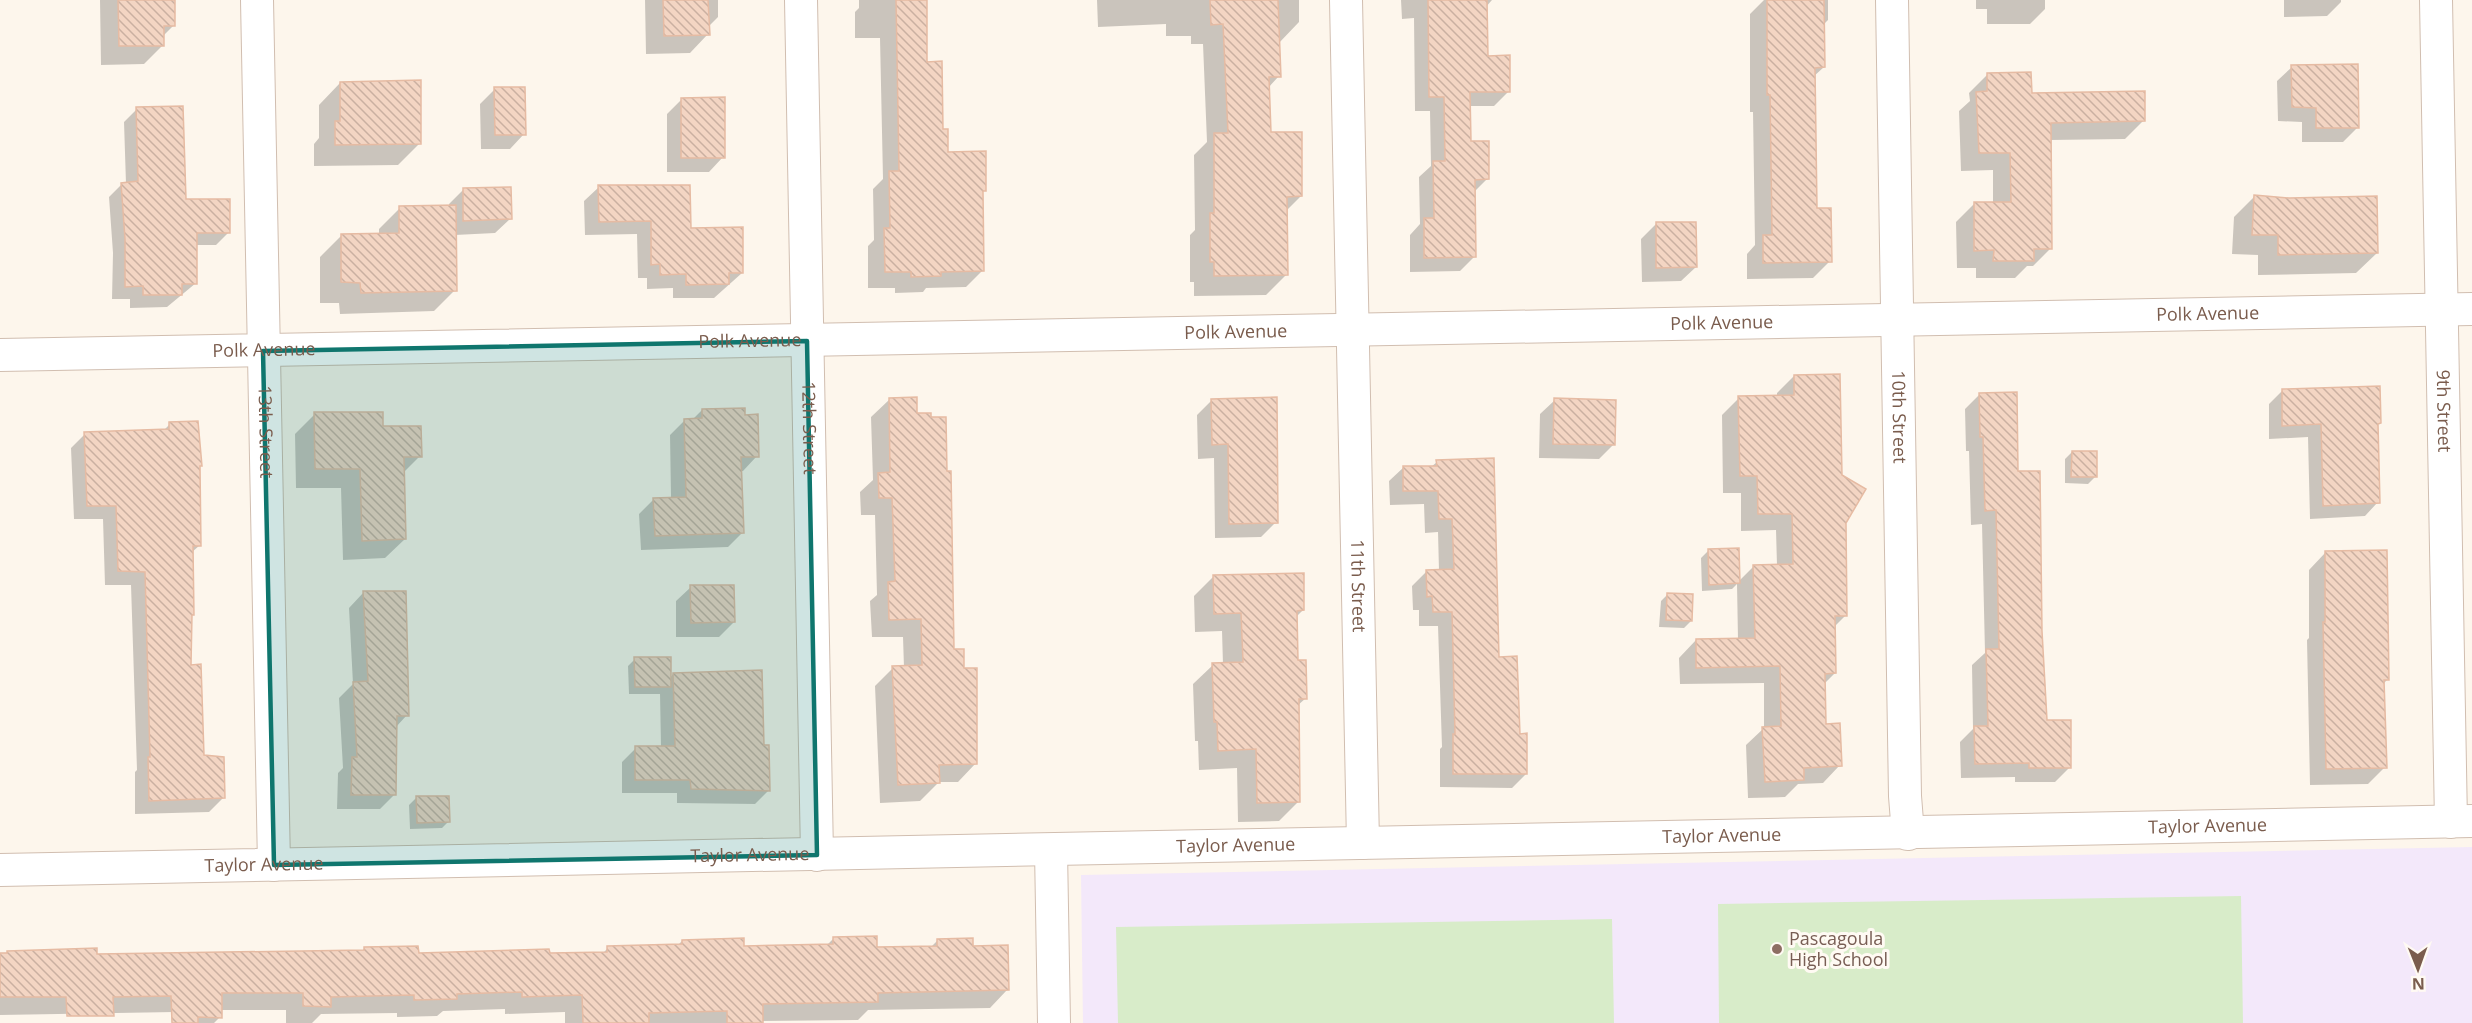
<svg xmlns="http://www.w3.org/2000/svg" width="2472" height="1023" font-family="'Open Sans',sans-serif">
<defs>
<pattern id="building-back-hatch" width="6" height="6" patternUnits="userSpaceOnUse" patternTransform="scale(1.5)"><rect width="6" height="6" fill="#f3d5c3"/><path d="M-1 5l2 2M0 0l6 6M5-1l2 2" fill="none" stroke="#cab0a1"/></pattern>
</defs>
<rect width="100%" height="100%" fill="#fdf6ec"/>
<!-- education -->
<path fill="#f3e8fa" d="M2472,847V1023H1083L1081,875Z"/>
<!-- pitch -->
<path fill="#d8ecc9" d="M2241,896L2243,1023H1719L1718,904Z
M1612,919L1614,1023H1118L1116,927Z"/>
<!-- shadow -->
<path fill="#0003" d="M100,0H173L174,25L163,36V45L144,64L101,65Z
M645,0H718V17L708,27V34L690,53L646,54Z
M859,0H925L926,63L947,153L985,190L982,193L983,270L966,287L926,288L923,292L895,293V288H868V246L874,240L873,189L883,179L880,38H855V12L859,8Z
M1097,0H1299V22L1278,44L1279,76L1268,88L1270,134L1301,196L1286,211L1287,274L1266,295L1194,296V282H1190V235L1195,230L1194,155L1207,142L1203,44H1191V36H1166V24L1098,27Z
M1401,0H1492L1485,8L1486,57L1509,91L1494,106H1469V143L1487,179L1473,193L1474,257L1460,271L1410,272V235L1420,224L1419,177L1431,166L1430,111H1415L1414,18L1402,19Z
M1764,0H1828V20L1823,25L1824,67L1813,77L1815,209L1830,261L1813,278L1747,279V254L1755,245L1753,112H1750V14Z
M1976,0H2045V9L2030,24H1987V9H1976Z
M2284,0H2341V2L2327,16L2284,17Z
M2292,67L2358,127L2343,142H2302V122L2278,121L2277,81Z
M1987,75L2031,95L2143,121L2125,139L2050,140L2051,248L2033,266H2027L2015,278H1976V268H1957L1956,222L1974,204H1993V170L1961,171L1959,111L1970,101L1969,93Z
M340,83L420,143L398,165L314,166V144L319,138V105Z
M495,89L524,134L510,149H481L480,104Z
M682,99L723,157L709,172H667V114Z
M137,109L184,201L229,232L216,245H195L196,283L167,307L130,308V299H112L113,253L109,197L122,184H126L124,122Z
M599,187L690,229L742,273L714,298H673V288L647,289V278H638L637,234L585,235L584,201Z
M463,190L510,219L495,233L455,235V290L434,311L340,314L339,303H320V257L342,235L379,234V229L400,208L449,207V204Z
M2254,197L2377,253L2356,273L2258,275V255L2232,254L2234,217Z
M1656,224L1696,267L1681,281L1642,282L1641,239Z
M1794,376L1840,476L1844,523L1846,615L1834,627L1835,673L1824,684V725L1840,765L1823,783L1798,784L1785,797L1748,798L1746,745L1764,728V683L1680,684L1679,658L1696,640H1738L1737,584L1732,589L1702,591L1701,558L1708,551L1739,581L1754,566H1777L1776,530L1741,531V493H1723L1722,415L1739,398L1777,397V393Z
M2282,391L2380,423L2376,426L2378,502L2365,516L2310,519L2308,437L2269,439V404Z
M1980,394L2017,473L2040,631L2045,722L2070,767L2055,782H2015V777L1961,778L1960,742L1973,729L1972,665L1985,653L1982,524L1971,525L1969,451H1966L1965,409Z
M890,399L916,415L952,651L963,670L976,763L958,782H939L920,801L880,803L875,686L893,668H904L903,637H872L870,601L877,595L875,515H861L860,492L873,480L871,417Z
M1212,400L1276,522L1261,537L1215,538L1214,458L1198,459L1197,415Z
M1555,400L1613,445L1599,459L1539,458L1540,414Z
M702,410L757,456L743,471H740L742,533L728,547L641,550L639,514L654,499L671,498L670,435L685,420H692Z
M315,414L381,427L420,456L403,473L405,539L385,558L343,560L341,488H296L295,434Z
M170,424L200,545L191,553L190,666L203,757L223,798L209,812L135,814V772L137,770L131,585H105L103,519H74L71,448L85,434L163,431Z
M2072,452L2095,477L2088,484L2065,483V459Z
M1437,462L1497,658L1518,735L1526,774L1512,788L1440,787V749L1442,747L1438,626H1419V610H1413L1412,586L1426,572L1439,571L1438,532L1425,533L1424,504L1390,505L1389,481L1404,467H1431Z
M2325,553L2387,680L2382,685L2385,767L2368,784L2310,785L2307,640L2309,638V570Z
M1213,577L1303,610L1296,617L1297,662L1306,698L1297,706L1298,802L1279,821L1238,822L1237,768L1199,770L1198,741H1195L1193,684L1213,665H1223L1222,631L1195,632L1194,596Z
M691,587L734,622L719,637H676V601Z
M363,593L407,715L396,727L394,795L380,809H337L338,773L343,768L339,698L353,684L349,608Z
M1668,594L1691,621L1684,628L1659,627L1661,601Z
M635,659L670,678L673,674L763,747L769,790L755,804L677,803V793H622V762L636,748H661L660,694H629L628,666Z
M416,798L449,821L442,828L410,829L409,805Z
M833,939L875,949L930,948L938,940L972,947L1007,990L990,1008L868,1010L858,1020L762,1021V1023H565V1012L505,1014V1009L443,1011L437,1016L397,1017V1013L321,1014L312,1023H286V1010H220V1017L214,1023H175V1012L0,1015V953L95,950V956L362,951L365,948L417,954H602L608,948L678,945L682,941L743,947L826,946Z"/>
<!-- building -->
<path fill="url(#building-back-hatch)" stroke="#e6bba3" stroke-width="1.5" d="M118,0H175V26H164V46H119Z
M663,0H708L710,35L664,36Z
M896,0H927V62L942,61L943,129H948V152L986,151V191H983L984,271L941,272V276L911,277V272H885L884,228H890L889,171H899Z
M1210,0H1278L1281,77H1269L1271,132H1302V196L1287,197L1288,275L1214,276V262H1210V213H1214V133H1228L1223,24L1211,25Z
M1428,0H1487L1488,56L1510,55V92H1470L1471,141H1489V179L1475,180L1476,257L1424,258V218H1434L1433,161H1445L1444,97H1429Z
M1767,0H1824L1825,67L1815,68L1817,208H1831L1832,262L1763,263V235H1772L1770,95H1767Z
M2358,64L2359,128H2316V108L2292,107L2291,65Z
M2031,72L2032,93L2145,91V121L2051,123L2052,249H2034V261H1993L1994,250L1974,251V202H2011L2010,153H1979L1976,92L1987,91V73Z
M421,80V144L335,145V121H340V82Z
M494,87H525L526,135H495Z
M725,97V158H681V98Z
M183,106L186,199H230V233H197V284H182V295H143V286L125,287V239L121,183L138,181L136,107Z
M598,185H690L691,228L743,227V273H729V284L686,285V274L660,275V264L651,265V221L599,222Z
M511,187L512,219L463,221V188Z
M2254,195L2289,198L2377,196L2378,253L2278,255V235H2252Z
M456,205L457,291L361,293L360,283L341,282V234L399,233V206Z
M1656,222H1696L1697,267L1656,268Z
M1840,374L1842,475L1866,489L1846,523L1847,616H1835L1836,673L1825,674L1826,724L1840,723L1842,766L1804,768V780L1765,782L1762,727L1781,726L1780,666L1696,668V639L1755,638L1753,565L1793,564L1792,514H1758L1757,476H1740L1738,396L1794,395V375Z
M2380,386L2381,423L2378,424L2380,503L2323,506L2321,424L2282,426V389Z
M2017,392L2018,471H2040L2042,631L2047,720H2071V768H2029V763L1975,764L1974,726H1988L1986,649H1999L1996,510L1985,511L1983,437H1980L1979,393Z
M917,397V413H931V417H946L947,471H951L954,649H964V668H977V764L939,765L940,783L898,785L892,666L922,665L921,619L889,620L888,582L895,581L892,498H879L878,473L890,472L889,398Z
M1277,397L1278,523L1229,524L1228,444L1212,445L1211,399Z
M1554,398L1616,400L1615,445L1553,444Z
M745,408V415L758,414L759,457H741L744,533L655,536L653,498L686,497L684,419L702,418V409Z
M314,412H383V426H421L422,457H404L406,539L362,541L360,469H315Z
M198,421L202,466H200L201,546H193L194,615H192L191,665L201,664L204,755L224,757L225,798L149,801L148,757H150L145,572L118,571L116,506H87L84,432L169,429V422Z
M2072,451H2097V477H2071Z
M1494,458L1499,657L1517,656L1520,734L1527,733V774H1453V734H1455L1452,612H1433L1432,596L1427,597L1426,570L1454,569L1452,519H1439L1438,491H1403V466H1437L1436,460Z
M1739,548L1740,583L1709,585L1708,549Z
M2387,550L2389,680H2384L2387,768L2326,769L2323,622H2325V551Z
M1304,573V610L1297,611L1298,660H1306L1307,699H1299L1300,802L1257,803L1256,749L1218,751L1217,722H1214L1212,663L1243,662L1241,613L1214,614L1213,575Z
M690,585H734L735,622L691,623Z
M363,591H406L409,716H397L396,795H351L352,757H357L353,682L368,681Z
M1667,593L1693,594L1692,621L1666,620Z
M634,657H671V687H635Z
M762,670L764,745H769L770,791L691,789L690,780H635V746H675L673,673Z
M416,796H449L450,822L417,823Z
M877,936V947L937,946V939L973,938V946L1008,945L1009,990L878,993V1002L763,1004V1023H727V1011L649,1013V1023H583L582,995L522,997V992L457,994V999L414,1000V995L331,997V1007L303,1006V993H222V1018L198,1017V1023H172L171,996L113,997L114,1016H67L66,997H0V953H7V951L97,948V954L364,950V947L418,946L419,953L549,949L550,953L607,952V946L682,944V940L744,938V946L833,944V937Z"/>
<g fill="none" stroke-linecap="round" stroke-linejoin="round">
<!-- minor casing -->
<g stroke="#d1beb0" stroke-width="34">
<g id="minor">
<path id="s1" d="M257,0L274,865"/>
<path id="s2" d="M801,0L817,855"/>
<path id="s3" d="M1346,0L1363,843"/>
<path id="s4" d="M1892,0L1905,796L1908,834"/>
<path id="s5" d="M2436,0L2451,822"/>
<path id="s6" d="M0,355L2472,309"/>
<path d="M1051,850L1054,1023"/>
<path id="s7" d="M0,870L2472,821"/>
</g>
</g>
<!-- minor -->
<use href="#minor" stroke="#fff" stroke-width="32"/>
</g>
<!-- marked area -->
<path fill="#0f766e" fill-opacity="0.2" stroke="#0f766e" stroke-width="4.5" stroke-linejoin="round" d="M807,341L817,855L274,865L263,351Z"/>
<!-- markers -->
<circle fill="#8d6e63" stroke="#fffaf3" stroke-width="2" cx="1777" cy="949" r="6"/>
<g text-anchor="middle" stroke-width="6" stroke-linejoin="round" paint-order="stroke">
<!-- street labels -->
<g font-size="18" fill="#7a5c4d" stroke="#fffaf3">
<text dy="6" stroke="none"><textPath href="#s6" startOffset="2208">Polk Avenue</textPath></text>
<text dy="6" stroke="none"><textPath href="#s6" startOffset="1722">Polk Avenue</textPath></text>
<text dy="6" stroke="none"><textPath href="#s6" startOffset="1236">Polk Avenue</textPath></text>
<text dy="6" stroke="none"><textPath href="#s6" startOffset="750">Polk Avenue</textPath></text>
<text dy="6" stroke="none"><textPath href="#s6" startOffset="264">Polk Avenue</textPath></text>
<text dy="6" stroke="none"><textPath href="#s5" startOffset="411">9th Street</textPath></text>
<text dy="6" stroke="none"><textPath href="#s4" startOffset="417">10th Street</textPath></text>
<text dy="6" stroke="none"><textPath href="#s2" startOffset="428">12th Street</textPath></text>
<text dy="6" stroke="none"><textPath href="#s1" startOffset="432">13th Street</textPath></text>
<text dy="6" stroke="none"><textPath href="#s3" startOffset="586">11th Street</textPath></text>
<text dy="6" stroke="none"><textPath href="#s7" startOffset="2208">Taylor Avenue</textPath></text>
<text dy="6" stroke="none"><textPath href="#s7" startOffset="1722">Taylor Avenue</textPath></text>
<text dy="6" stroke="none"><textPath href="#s7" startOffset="1236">Taylor Avenue</textPath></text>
<text dy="6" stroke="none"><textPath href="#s7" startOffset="750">Taylor Avenue</textPath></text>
<text dy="6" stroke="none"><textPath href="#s7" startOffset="264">Taylor Avenue</textPath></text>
</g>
<!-- education labels -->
<g font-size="18" fill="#785e54" stroke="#fffaf3" text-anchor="start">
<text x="1789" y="945">Pascagoula<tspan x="1789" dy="21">High School</tspan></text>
</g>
</g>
<!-- north arrow -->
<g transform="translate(2418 969) rotate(179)" stroke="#fffaf3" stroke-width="4.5" paint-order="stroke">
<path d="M0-4.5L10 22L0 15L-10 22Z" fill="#7a5c4d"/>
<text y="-9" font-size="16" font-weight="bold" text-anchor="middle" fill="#7a5c4d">N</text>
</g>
</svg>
